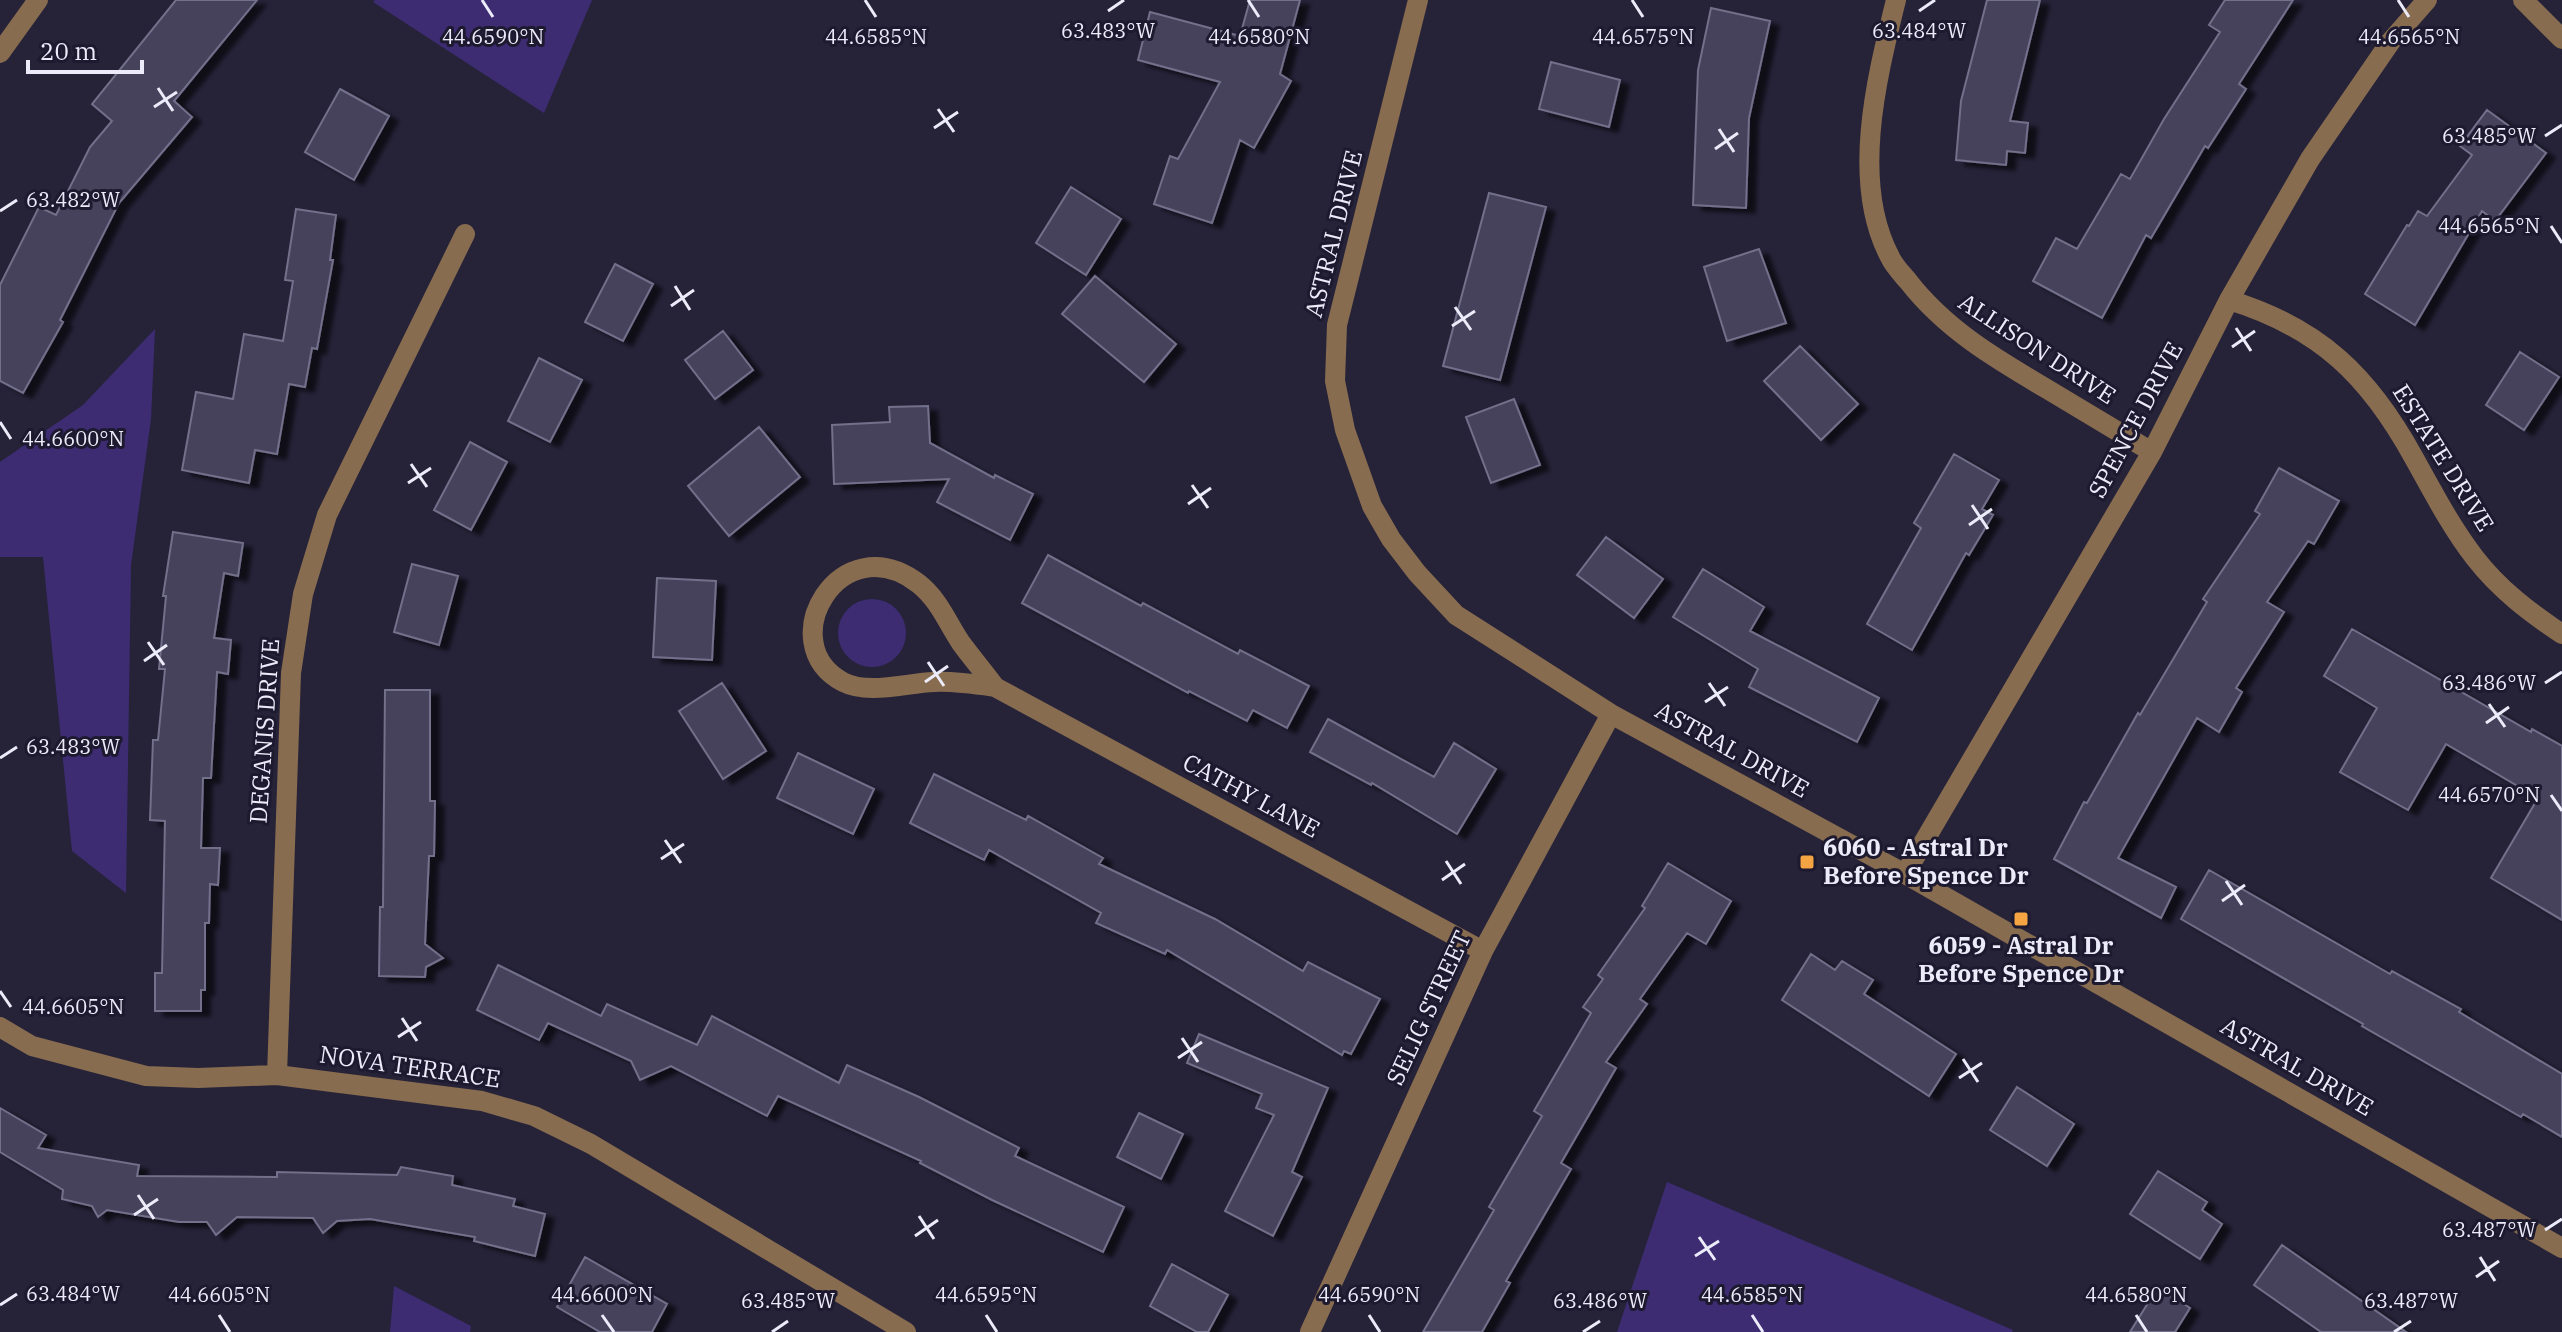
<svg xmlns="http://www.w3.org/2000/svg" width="2562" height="1332" font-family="'IBM Plex Serif',serif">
<defs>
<filter id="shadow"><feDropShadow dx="9" dy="5" stdDeviation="2" flood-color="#0009"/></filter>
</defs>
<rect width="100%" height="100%" fill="#262339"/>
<!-- green -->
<path fill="#3e2c73" d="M375,0H592L544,113L373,2Z
M155,329L151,419L131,565L126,893L72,851L43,557H0V462L83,405Z
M838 633a34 34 0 1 1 68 0a34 34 0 1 1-68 0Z
M1667,1182L2013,1330L2012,1332H1617Z
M394,1286L471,1326L470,1332H390Z"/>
<!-- building -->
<path fill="#46425b" stroke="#726f8a" stroke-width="2" filter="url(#shadow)" d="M176,0H257L174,101L192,117L119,203L60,320L63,322L23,393L0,381V285L39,207L56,215L90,147L112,121L92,104Z
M1250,0H1300L1280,74L1291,81L1254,148L1240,140L1212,223L1154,204L1170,156L1178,159L1220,82L1138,60L1150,12L1240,36Z
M1987,0H2040L2010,121L2028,123L2025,153L2007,151L2006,165L1956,160L1961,101Z
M2225,0H2293L2239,84L2246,89L2208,148L2205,146L2151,238L2146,235L2102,318L2033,281L2056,238L2077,249L2121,174L2130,179L2164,119L2220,32L2209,25Z
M1711,8L1770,21L1749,118L1746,208L1693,205L1698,70Z
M1551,62L1620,80L1609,127L1539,109Z
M340,89L389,116L354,180L305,152Z
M2487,110L2546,153L2495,221L2482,211L2415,325L2365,294L2407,225L2409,226L2418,211L2427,216L2472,155L2460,146Z
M1071,187L1121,219L1086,275L1036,243Z
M1489,193L1546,207L1500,380L1443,366Z
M296,209L336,215L330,260H333L317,349L312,348L305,387L289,384L277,454L255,450L249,483L182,470L196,392L233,399L244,334L283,341L293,281L285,280Z
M1759,249L1786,323L1727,341L1704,267Z
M615,264L653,284L623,341L585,322Z
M1095,276L1176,344L1144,382L1062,314Z
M723,331L753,370L715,399L685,360Z
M1800,346L1858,404L1821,440L1764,381Z
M2520,352L2559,377L2524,430L2486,405Z
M539,358L582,380L550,442L508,421Z
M1514,399L1540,465L1491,483L1466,417Z
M928,406L930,443L994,478L995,475L1033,494L1010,540L937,502L949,479L834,484L832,425L890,422L889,407Z
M759,427L800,477L729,536L688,486Z
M470,442L507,462L471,530L434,510Z
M1954,454L1999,480L1982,509L1993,515L1969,555L1966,553L1912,650L1867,624L1921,528L1914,523Z
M2279,468L2339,501L2314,544L2308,541L2267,602L2284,612L2236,688L2242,692L2219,732L2197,718L2118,858L2176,887L2161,918L2054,859L2084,802L2087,803L2138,713L2140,715L2207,602L2203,599L2260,514L2255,511Z
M173,532L243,543L238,576L224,573L214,638L231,640L228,674L217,672L211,778H203L201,848H220L218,885L210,884L209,923H205V990H201V1011H155V973H162L165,821L150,820L153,740H158L165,669H159L166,596H163Z
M1606,537L1663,579L1634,618L1577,575Z
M1048,555L1141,606L1143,603L1238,654L1240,650L1309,686L1287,728L1253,710L1247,721L1189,691L1188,693L1022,603Z
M412,564L458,576L439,645L394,632Z
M1703,569L1764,607L1750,631L1879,698L1857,742L1749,687L1758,669L1673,617Z
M657,578L716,581L712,660L653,657Z
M2352,629L2531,732L2532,729L2562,746V920L2491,878L2538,798L2446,744L2408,810L2340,772L2377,708L2324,676Z
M722,683L766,751L723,779L679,711Z
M385,690H430V801H435L434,856H429L425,944L443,958L426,967L425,977L379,976L380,907H383Z
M1328,719L1434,777L1454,743L1496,769L1457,834L1372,783L1371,785L1310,752Z
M798,753L874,789L853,834L777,798Z
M934,774L1026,820L1028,816L1103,858L1099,864L1215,919L1303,971L1308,962L1380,999L1351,1054L1344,1051L1342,1055L1167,950L1165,954L1096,923L1101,913L989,850L984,860L910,823Z
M1668,863L1731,901L1706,944L1687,933L1640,999L1647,1004L1606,1062L1616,1068L1561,1163L1571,1169L1506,1281L1510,1283L1482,1332H1423L1494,1210L1489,1207L1542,1116L1534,1111L1591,1013L1583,1007L1603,979L1598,975L1645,908L1642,906Z
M2209,870L2390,974L2392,971L2461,1009L2459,1012L2562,1074V1137L2523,1114L2521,1117L2362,1026L2363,1024L2181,919Z
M1811,954L1835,970L1842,961L1873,980L1864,994L1956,1054L1929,1096L1782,1000Z
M498,965L601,1016L607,1004L697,1045L712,1016L839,1083L847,1065L919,1097L1019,1148L1015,1156L1124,1207L1103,1252L992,1200L920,1163L921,1161L778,1096L767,1116L671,1066L640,1080L631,1061L548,1023L539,1040L477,1010Z
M1199,1034L1328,1088L1292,1172L1302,1177L1273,1236L1225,1211L1274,1115L1256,1108L1262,1094L1187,1063Z
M2017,1087L2074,1124L2047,1166L1990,1130Z
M0,1108L46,1135L38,1148L139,1165L137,1176L277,1177V1172L397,1175L401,1167L453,1176L452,1185L515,1199L513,1206L545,1214L535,1256L474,1241L475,1237L370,1219L337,1221L323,1233L313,1218L237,1217L216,1235L207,1222H179L107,1210L98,1217L92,1206L62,1199L63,1190L0,1152Z
M1139,1113L1183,1134L1161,1179L1117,1157Z
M2158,1171L2207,1202L2202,1210L2222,1224L2200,1259L2130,1214Z
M2282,1245L2406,1332H2321L2254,1285Z
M585,1257L667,1304L652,1332H600L557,1307Z
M1172,1264L1228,1295L1208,1332H1197L1150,1306Z
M2158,1287L2190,1308L2175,1332H2130Z"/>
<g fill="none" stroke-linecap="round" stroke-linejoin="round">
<!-- minor -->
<path stroke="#886c4f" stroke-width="20" d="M1418,0L1337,325L1335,381L1345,430L1372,506L1391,539L1417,573L1456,615L1611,714L1905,874L2562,1248
M1896,0C1877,77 1850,182 1890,257C1894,266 1902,274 1908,281C1945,329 1996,359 2047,389C2082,410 2117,431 2152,452
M2523,0L2562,39
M0,53L38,0
M2229,300C2320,328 2369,376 2414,458C2433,492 2451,527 2475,558C2499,589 2529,612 2562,634
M995,687C974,684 954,681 934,682C906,683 868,695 843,682C771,644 840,523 919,584C939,600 947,622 961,643C972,658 984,672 995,687L1483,951
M1905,874L2152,452L2229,300L2310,159L2391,41L2427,0
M0,1027L32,1046L146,1076L198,1078L277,1075L482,1101L534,1116L591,1144L906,1332
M277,1075L291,673L303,594L327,515L465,234
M1310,1332L1483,951L1611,714"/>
</g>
<!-- ticks -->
<path fill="none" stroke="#ecebfa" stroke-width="3" d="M482,0L493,17M865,0L876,17M1248,0L1259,17M1632,0L1643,17M2398,0L2409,17M1108,11L1124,0M1919,11L1935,0M158,88L173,111M154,107L177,92M938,109L954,132M934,128L958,112M1719,129L1734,152M2545,136L2562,125M1715,149L1738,133M0,211L17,200M2551,226L2562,243M675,286L690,310M671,306L694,290M1455,307L1471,330M1452,326L1475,311M2236,328L2251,351M2232,347L2255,331M0,422L11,439M411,464L427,487M408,483L431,468M1192,485L1208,508M1188,504L1211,488M1972,505L1988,529M1969,525L1992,509M148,642L164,665M144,661L167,645M928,662L944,686M925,682L948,666M1709,683L1725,706M2545,683L2562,672M1705,702L1728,687M2489,704L2505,727M2486,723L2509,707M0,758L17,747M2551,795L2562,811M665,840L681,863M661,859L684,844M1446,861L1461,884M1442,880L1465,864M2226,881L2242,905M2222,901L2245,885M0,991L11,1007M402,1018L417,1041M398,1037L421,1022M1182,1038L1198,1062M1178,1058L1202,1042M1963,1059L1978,1082M1959,1078L1982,1063M138,1195L154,1219M134,1215L158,1199M919,1216L934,1239M2545,1230L2562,1219M915,1236L938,1220M1699,1237L1715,1260M1695,1256L1719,1241M2480,1257L2495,1281M2476,1277L2499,1261M0,1305L17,1294M219,1315L230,1332M602,1315L614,1332M986,1315L997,1332M1369,1315L1380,1332M1752,1315L1763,1332M2136,1315L2147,1332M772,1332L788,1321M1583,1332L1600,1321M2394,1332L2411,1321"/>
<!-- markers -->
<g fill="#f4a443" stroke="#1d192f" stroke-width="3">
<rect x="1799" y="854" width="16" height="16" rx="4"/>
<rect x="2013" y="911" width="16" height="16" rx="4"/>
</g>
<g text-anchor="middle" stroke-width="6" stroke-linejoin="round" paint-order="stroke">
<!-- street labels -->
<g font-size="24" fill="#ecebfa" stroke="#1d192f">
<text transform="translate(1334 234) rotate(-76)" y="8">ASTRAL DRIVE</text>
<text transform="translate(2037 349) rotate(33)" y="8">ALLISON DRIVE</text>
<text transform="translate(2136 420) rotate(-62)" y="8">SPENCE DRIVE</text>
<text transform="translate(2443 458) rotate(58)" y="8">ESTATE DRIVE</text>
<text transform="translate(265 731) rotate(-86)" y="8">DEGANIS DRIVE</text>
<text transform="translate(1732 750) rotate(29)" y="8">ASTRAL DRIVE</text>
<text transform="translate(1251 796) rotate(28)" y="8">CATHY LANE</text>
<text transform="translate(1429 1008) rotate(-65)" y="8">SELIG STREET</text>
<text transform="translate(410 1067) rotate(8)" y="8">NOVA TERRACE</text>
<text transform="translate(2297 1067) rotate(30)" y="8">ASTRAL DRIVE</text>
</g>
<!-- poi labels -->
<g font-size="24" font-weight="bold" fill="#ecebfa" stroke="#1d192f" text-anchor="start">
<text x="1823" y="856">6060 - Astral Dr<tspan x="1823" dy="28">Before Spence Dr</tspan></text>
<text x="2021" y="954" text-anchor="middle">6059 - Astral Dr<tspan x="2021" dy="28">Before Spence Dr</tspan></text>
</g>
</g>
<g font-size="20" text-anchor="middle" fill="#ecebfa" stroke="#1d192f" stroke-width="6" stroke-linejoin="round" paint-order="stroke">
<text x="1108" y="38">63.483°W</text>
<text x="1919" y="38">63.484°W</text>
<text x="2409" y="44">44.6565°N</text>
<text x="493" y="44">44.6590°N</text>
<text x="876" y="44">44.6585°N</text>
<text x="1259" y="44">44.6580°N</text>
<text x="1643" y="44">44.6575°N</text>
<text x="2489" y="143">63.485°W</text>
<text x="73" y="207">63.482°W</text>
<text x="2489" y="233">44.6565°N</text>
<text x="73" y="446">44.6600°N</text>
<text x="2489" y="690">63.486°W</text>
<text x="73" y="754">63.483°W</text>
<text x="2489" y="802">44.6570°N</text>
<text x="73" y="1014">44.6605°N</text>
<text x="2489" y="1237">63.487°W</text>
<text x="73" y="1301">63.484°W</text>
<text x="219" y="1302">44.6605°N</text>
<text x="602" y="1302">44.6600°N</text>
<text x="986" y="1302">44.6595°N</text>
<text x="1369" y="1302">44.6590°N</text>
<text x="1752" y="1302">44.6585°N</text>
<text x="2136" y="1302">44.6580°N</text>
<text x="788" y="1308">63.485°W</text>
<text x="1600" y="1308">63.486°W</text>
<text x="2411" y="1308">63.487°W</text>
</g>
<!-- scale -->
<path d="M28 60v12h114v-12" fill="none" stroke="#ecebfa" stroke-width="4"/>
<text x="40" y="60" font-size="24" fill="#ecebfa" stroke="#1d192f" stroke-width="6" paint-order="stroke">20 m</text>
</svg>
